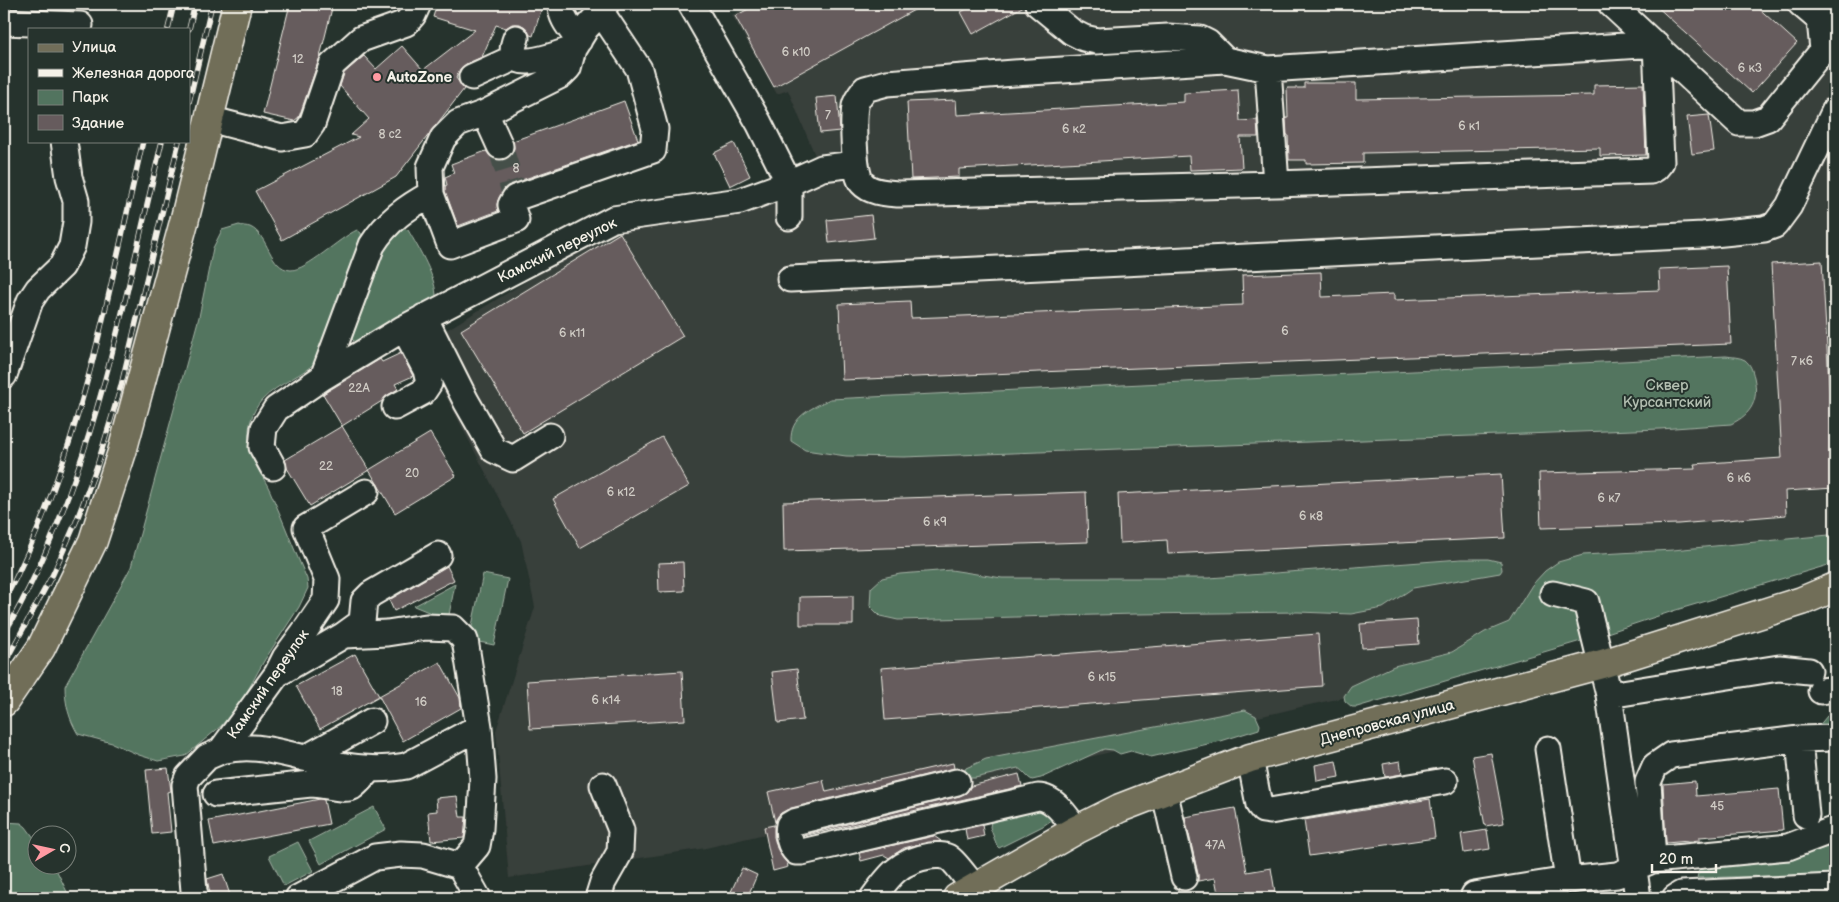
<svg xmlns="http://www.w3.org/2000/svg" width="1839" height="902" font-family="'Balsamiq Sans',sans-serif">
<rect width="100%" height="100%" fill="#26332d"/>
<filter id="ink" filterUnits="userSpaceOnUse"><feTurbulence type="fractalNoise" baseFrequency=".02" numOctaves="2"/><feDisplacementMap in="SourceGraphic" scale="10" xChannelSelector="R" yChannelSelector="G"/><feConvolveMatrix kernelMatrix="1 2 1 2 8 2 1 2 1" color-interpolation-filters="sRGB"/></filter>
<g filter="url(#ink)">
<!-- built -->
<path fill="#393f3b" d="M753,4H1825L1835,12V539L1772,567L1511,662L1309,705L706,848L509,878L496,731L535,607L521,541L420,346L618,226L819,165L788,90L777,94L732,15Z"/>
<!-- green -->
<path fill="#52745f" stroke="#a3b2a4" d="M239,225C242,226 247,226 250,227C269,235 269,269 291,270C307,270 339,238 357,230L361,233L362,239L320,358C304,376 279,382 262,400C252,411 247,428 249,443C250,461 263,475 270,491C283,520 294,550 307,579L308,588L299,607L264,661L243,699L221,726L185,756L158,761L139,755L112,743L78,734C69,719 65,704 65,686L131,567L199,317L213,248L222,230Z
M402,228L408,230C419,249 437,278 436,299L360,342H355L351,338L350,329L380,249Z
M1726,356C1732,357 1740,357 1745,360C1751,365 1752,370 1754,377C1759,400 1752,414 1731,424L1660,429L904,457L846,456L805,450L791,441C790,417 810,409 830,399Z
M1829,535L1835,538V563L1676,610L1598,636L1357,707H1352L1345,701L1344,696L1351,686L1394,666L1452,652L1485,632L1509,622L1532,585L1545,571L1558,562L1583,555L1673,550Z
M1461,559H1488L1501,562L1502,570L1500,573L1413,588L1383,608L1351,614L1298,612L1136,614L898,620L880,616L870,606L871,588L882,578L900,574L951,570L1002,578H1209Z
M483,574L508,579L494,645L469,640Z
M455,584L448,620L414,606Z
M1835,623V650C1830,641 1827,632 1835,623Z
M1245,710L1256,716L1260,725L1259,729L1221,741L1151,757L1131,751L1120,754L1113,750L1104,749L1041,778L1032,780C1026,777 1024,771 1018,768L975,778H966L963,774L966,768L986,759Z
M1835,715V732L1813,733L1827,716Z
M1042,806L1053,819L1043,826L999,848L997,846L990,827L991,821Z
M374,807L386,829L321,864L309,841Z
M4,822L21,823L26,827L37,842L38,864L54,865L70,898H4Z
M298,842L313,871L284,886L269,856Z
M1835,845V874L1697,878L1701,861L1801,855Z"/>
<!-- building -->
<path fill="#665b5d" stroke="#f4f1e8" d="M290,4H333L320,57L299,117L294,121L263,114Z
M437,4H543L533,36L530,35L525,27L520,24H512L506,28L496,25L482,57L466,64L460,69L456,78L464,89L396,177L282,240L255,191L359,137L351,135L369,119L340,86L344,73L364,56L376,69L402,46L423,70L475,30L433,17Z
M758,4H925L774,87L735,16Z
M976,4H1024V6L973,34L961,12Z
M1654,4H1754L1797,43L1752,93Z
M1304,83H1356V99L1594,95V85L1643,84L1646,155L1600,156V148L1363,153V163L1306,164V160H1289L1288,135H1287L1286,118H1288L1287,88H1304Z
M1238,90L1240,121L1257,120L1258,137H1240L1242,168L1190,170L1189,156L959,169V177L911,179L907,102L956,100L957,115L1184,102V93Z
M837,96L840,131L820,133L816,98Z
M624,101L638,140L510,184L503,190L499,198L497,204L498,211L458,226L445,191V186L447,185L445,177L454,173L451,164L486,151L492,158L498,160L505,159L512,154L514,148L513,141Z
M1709,115L1714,151L1692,154L1687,117Z
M734,143L750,176L730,186L714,153Z
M871,215L874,238L829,243L827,220Z
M620,233L683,336L523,433L461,330Z
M1822,261L1835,488L1785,491L1786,515L1678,524L1541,528L1539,473L1695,469L1694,464L1782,458L1771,264Z
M1727,266L1731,344L842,380L839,304L910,301L911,318L1243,305L1242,275L1321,272L1322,297L1394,294V300L1660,290L1659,269Z
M401,353L413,376L395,384L398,389L388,395L382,401L342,426L323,394L380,359L382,362Z
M342,426L369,470L310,506L287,468L285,460Z
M430,433L456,476L395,513L369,470Z
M662,437L689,486L580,548L553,499Z
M1501,474L1505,538L1168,554L1167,540L1120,543L1118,494Z
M1086,492L1088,542L784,551L783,502Z
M683,562L684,591L659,592L658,563Z
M447,566L454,580L394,611L389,600Z
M853,596V625H800V597Z
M1417,620L1419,644L1362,648L1360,624Z
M1318,634L1322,686L885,720L881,668Z
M355,654L379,696L320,729L296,686Z
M440,662L460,698L461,708L403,741L379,696Z
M797,669L803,720L778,723L772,672Z
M682,671L685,720L530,729L527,681Z
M1491,753L1504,823L1485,826L1472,756Z
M1336,761L1339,777L1317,781L1315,765Z
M1400,761L1402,774L1385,777L1383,764Z
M953,763L954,768L791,808L781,813L775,822L768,792L823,780L826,792Z
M168,768L171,791L167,792L171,832L152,834L146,770Z
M1019,774L1022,786L803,836V835L960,796L967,792L971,786Z
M1695,781L1696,796L1779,789L1783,830L1700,837V840L1666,843L1663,784Z
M457,796L460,817H466L464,838L431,841L428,812L437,811L436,798Z
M320,799L324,800L329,824L214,846L209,821Z
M1430,799L1435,838L1309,856L1304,820Z
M1235,808L1247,872L1271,868L1276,898H1219L1215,878L1198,881V874L1185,817Z
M774,825V837L777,848L782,857L787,863L788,867L773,871L764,827Z
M982,825L984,836L967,840L965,829Z
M1487,830L1490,849L1464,853L1461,834Z
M934,836L941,841L915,845L904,848L889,858L884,855L861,861L859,853Z
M742,868L757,875L747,898H728Z
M223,874L231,898H211L207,879Z"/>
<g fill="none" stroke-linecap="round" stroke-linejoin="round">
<!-- minor-tunnel -->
<path stroke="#455049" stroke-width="25" stroke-dasharray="25 12" stroke-linecap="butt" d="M500,146L514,192"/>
<!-- minor casing -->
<g stroke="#f4f1e8" stroke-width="29">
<path id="minor" d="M561,4C560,18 571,29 579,40
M1038,4L1072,32L1084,38L1097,41L1168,37L1200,39L1208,43L1225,60L1268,69L1656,44
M1611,4L1739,123H1754L1768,118L1823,50L1820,20L1801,4
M601,12L639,69L655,129L653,150L515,198L511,205L516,220L450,245L431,194L430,167L443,138L458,123L485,113L561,75L568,68L573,49L586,28L601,12L606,4
M4,22L80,25
M516,38C500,78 555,55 573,49
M1225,60L1014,73L887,83L865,89C861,94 856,100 855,106C853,120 853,174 862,183C871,193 887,193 899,194L1276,184L1651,171L1656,168L1661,162L1656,44
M1268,69L1276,184
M472,77L505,62
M485,113L500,146
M209,119L282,138L305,134L312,124L332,65L361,39L406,23L413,15L418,4
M789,217V183L822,168L855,164
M790,279L1703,235L1764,229L1775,225L1789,206L1835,110
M424,317L466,401L494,450L513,459L550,436
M4,375L30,301L38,289L62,266L72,246L76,222V201L69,177L64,141
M323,377L372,245C387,221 407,207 431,194
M395,407L423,392L429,383L426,370L404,328
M273,467L262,447L264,428L276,409L323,377L404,328L613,219L740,201L789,183L759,123L691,4
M1553,594L1586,602L1609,695L1638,898
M344,635L362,622L364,601L371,594L438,555
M279,673L344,635L387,633L426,627L453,628L465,640L479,727L483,779L480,829L477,846L460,866
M1821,691L1835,689
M1609,695L1779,668L1809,671
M1835,738L1799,739L1671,755L1655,766L1648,782L1653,860L1788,847L1835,829
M1799,739L1806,815
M1548,749L1568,880
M221,751C251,743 274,751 304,758C337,765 371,773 406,766L479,727
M306,758L372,721
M1250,758L1259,805L1263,810L1270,811L1445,781
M957,782L794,822L789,825C787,834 790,846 796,852H802L1038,797C1054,797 1068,818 1076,830
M1161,791L1167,803L1184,877
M216,794L311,784C322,784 344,791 352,787C358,783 364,775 369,770
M1474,895L1568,880L1617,875L1648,862
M196,898L194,891L185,785L188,777L207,757L221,751L232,736L277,674L285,658L307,628L326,600L327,579L306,528L366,492
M298,898L375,857L401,854L423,855L460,866L478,898
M598,898L603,882L620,852L621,830L603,785
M873,898C890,874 900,861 930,856C935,855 945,855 949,858C956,862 969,882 975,888
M1675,898L1681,894L1835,887"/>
</g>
<!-- major casing -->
<g stroke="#f4f1e8" stroke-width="31">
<path id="major" d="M4,702L41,648L93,541L122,452L184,222L237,4
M957,898L1076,830L1120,808L1250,758L1602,664L1802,601L1835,587"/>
</g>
<!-- minor -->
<use href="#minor" stroke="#26332d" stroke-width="25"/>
<!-- major -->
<use href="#major" stroke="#716e59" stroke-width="28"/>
<!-- rail casing -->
<g stroke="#f4f1e8" stroke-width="5.5">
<path id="rail" d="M168,29L174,4
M189,29L195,4
M189,102L212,4
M4,601C80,458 107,298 143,141
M4,634C92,484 122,308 162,141
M4,664L53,574L76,522L97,466L121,386L179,141"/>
</g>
<!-- rail -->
<use href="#rail" stroke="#26332d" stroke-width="4" stroke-dasharray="11" stroke-linecap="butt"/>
</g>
</g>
<!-- markers -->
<circle fill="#ff9aa2" stroke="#26332d" stroke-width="2" cx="377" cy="77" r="5"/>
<g text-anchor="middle" stroke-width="4" stroke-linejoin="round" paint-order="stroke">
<!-- number labels -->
<g font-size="12" fill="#d0ccc5">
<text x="796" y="56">6 к10</text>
<text x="298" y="63">12</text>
<text x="1750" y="72">6 к3</text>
<text x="828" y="119">7</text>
<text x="1469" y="130">6 к1</text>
<text x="1074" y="133">6 к2</text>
<text x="390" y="138">8 с2</text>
<text x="516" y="172">8</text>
<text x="1285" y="335">6</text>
<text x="572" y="337">6 к11</text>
<text x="1802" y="365">7 к6</text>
<text x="359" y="392">22А</text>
<text x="326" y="470">22</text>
<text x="412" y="477">20</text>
<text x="1739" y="482">6 к6</text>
<text x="621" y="496">6 к12</text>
<text x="1609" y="502">6 к7</text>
<text x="1311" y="520">6 к8</text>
<text x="935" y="526">6 к9</text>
<text x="1102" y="681">6 к15</text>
<text x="337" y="695">18</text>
<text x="606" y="704">6 к14</text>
<text x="421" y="706">16</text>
<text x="1717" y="810">45</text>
<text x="1215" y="849">47А</text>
</g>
<!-- poi labels -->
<g font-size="15" font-weight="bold" fill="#f4f1e8" stroke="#26332d" text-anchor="start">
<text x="387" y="82">AutoZone</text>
</g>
<!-- street labels -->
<g font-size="15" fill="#f4f1e8" stroke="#26332d">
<text transform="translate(557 250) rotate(-26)" y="5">Камский переулок</text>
<text transform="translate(268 684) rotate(-55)" y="5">Камский переулок</text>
<text transform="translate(1387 722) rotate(-15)" y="5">Днепровская улица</text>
</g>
<!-- park labels -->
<g font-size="15" fill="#b3bfb1" stroke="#26332d">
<text x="1667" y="390">Сквер<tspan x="1667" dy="17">Курсантский</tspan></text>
</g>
</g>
<!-- margin -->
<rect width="1839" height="902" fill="none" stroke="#26332d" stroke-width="20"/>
<rect x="10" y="10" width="1819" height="882" fill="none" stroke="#f4f1e8" stroke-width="2" filter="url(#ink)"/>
<!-- legend -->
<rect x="28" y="28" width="162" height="115" fill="#26332d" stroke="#787f78"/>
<rect x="38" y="44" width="25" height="8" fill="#716e59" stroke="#787f78"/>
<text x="72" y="52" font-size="15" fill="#f4f1e8">Улица</text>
<rect x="38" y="69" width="25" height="8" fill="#f4f1e8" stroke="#787f78"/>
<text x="72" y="78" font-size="15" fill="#f4f1e8">Железная дорога</text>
<rect x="38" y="90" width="25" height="15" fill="#52745f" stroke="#787f78"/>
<text x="72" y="102" font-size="15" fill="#f4f1e8">Парк</text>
<rect x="38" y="115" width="25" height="15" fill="#665b5d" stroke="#787f78"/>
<text x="72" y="128" font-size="15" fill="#f4f1e8">Здание</text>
<!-- north arrow -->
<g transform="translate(52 850) rotate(81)"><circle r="24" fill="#26332d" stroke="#787f78"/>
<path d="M0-4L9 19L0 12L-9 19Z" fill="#ff9aa2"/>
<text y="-8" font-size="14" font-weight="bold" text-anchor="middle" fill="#f4f1e8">С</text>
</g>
<!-- scale -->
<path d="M1652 864v8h64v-8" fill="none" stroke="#f4f1e8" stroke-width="2.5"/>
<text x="1659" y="864" font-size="15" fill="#f4f1e8" stroke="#26332d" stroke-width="4" paint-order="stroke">20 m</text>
</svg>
